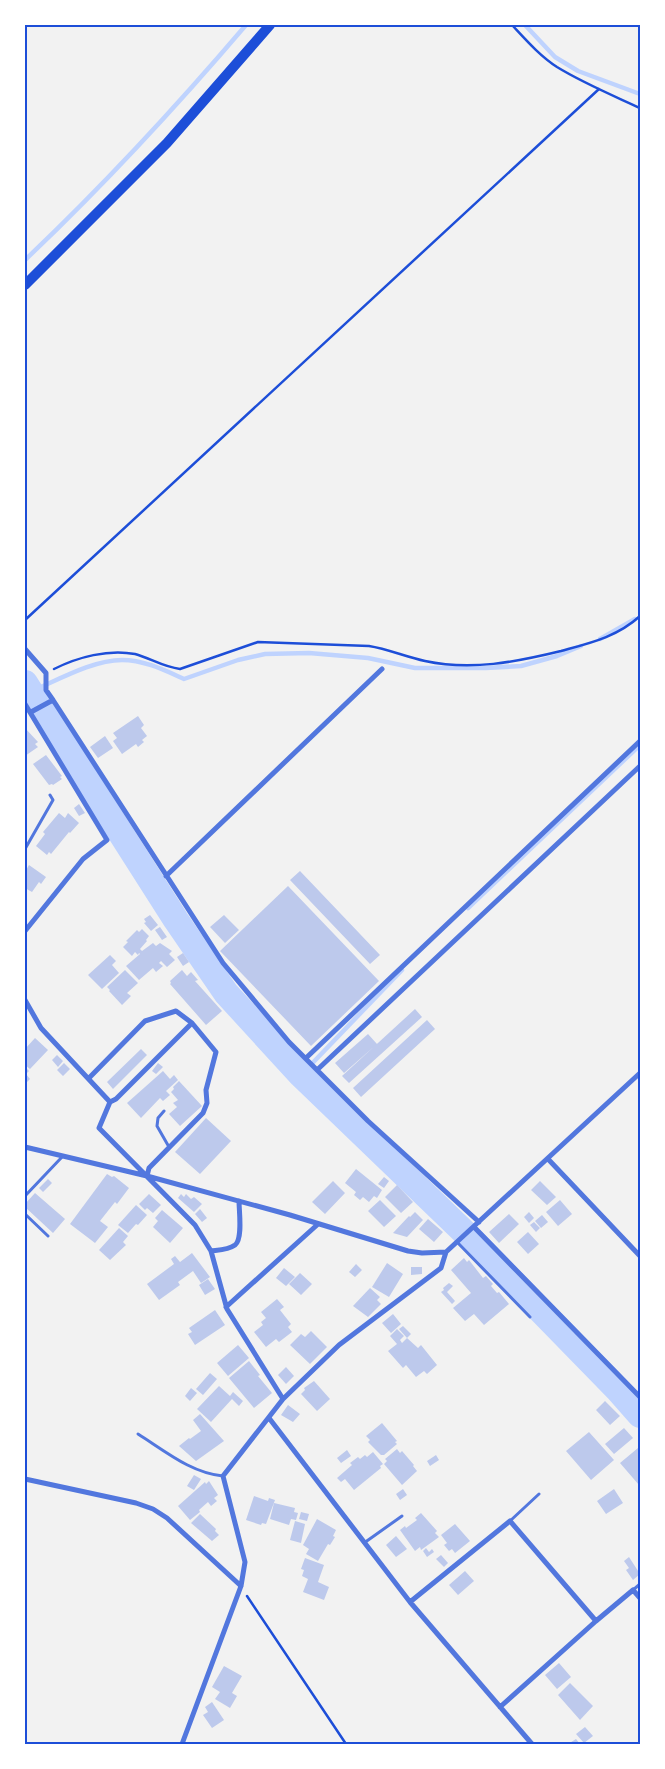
<svg xmlns="http://www.w3.org/2000/svg" width="665" height="1769" font-family="'Source Sans 3',sans-serif">
<rect width="100%" height="100%" fill="#f2f2f2"/>
<g fill="none" stroke-linecap="round" stroke-linejoin="round">
<!-- stream -->
<path stroke="#bfd3fe" stroke-width="4.5" d="M525,25L555,57L578,71L640,94
M25,260C103,186 176,107 246,25
M600,639L635,619
M32,691C58,680 93,660 122,660C144,660 164,670 184,679L238,660L265,654L309,653L368,658L415,668H486L521,666L557,656L581,646
M468,908L640,745
M301,1075L402,970"/>
<!-- river -->
<path stroke="#bfd3fe" stroke-width="26" d="M25,683L176,920L226,993L301,1075L463,1231L618,1390L640,1415"/>
</g>
<!-- building -->
<path fill="#bdc9ec" d="M138,716L144,725L141,728L147,736L142,740L144,742L138,747L136,744L122,754L113,741L117,738L113,733Z
M25,728L38,742L35,744L38,747L25,756Z
M105,736L113,748L98,758L90,747Z
M46,755L62,776L60,777L62,779L53,785L52,784L49,785L33,764Z
M79,804L85,813L79,816L74,808Z
M59,813L65,818L68,813L79,823L70,833L69,832L51,854L49,852L47,855L36,846L45,834L43,832Z
M29,865L46,877L41,884L39,882L32,892L25,888V872Z
M300,871L380,955L370,964L290,880Z
M288,886L379,981L311,1046L220,951Z
M150,915L158,925L151,931L144,923L146,922L144,919Z
M224,915L239,930L225,943L210,927Z
M160,927L167,937L162,940L155,930Z
M142,929L149,936L146,940L147,941L140,949L142,951L153,943L156,946L160,943L172,951L169,954L175,960L167,967L161,961L159,963L163,966L156,972L153,968L139,980L126,966L140,954L139,953L138,955L135,952L132,956L123,947L128,942L126,941L137,930L139,932Z
M183,953L189,962L183,966L177,957Z
M110,955L116,961L112,965L119,973L102,989L88,975Z
M125,970L138,983L127,993L131,996L122,1005L109,991L110,990L107,987Z
M182,970L187,976L191,972L198,980L195,981L222,1011L206,1025L170,984L171,983L170,981Z
M415,1009L422,1017L349,1083L342,1076Z
M427,1020L435,1029L361,1097L353,1088Z
M368,1034L377,1044L344,1073L335,1063Z
M35,1038L48,1050L30,1069L25,1065V1049Z
M141,1049L147,1055L113,1089L107,1082Z
M57,1055L63,1061L58,1067L52,1060Z
M64,1063L70,1069L63,1076L57,1070Z
M158,1063L163,1067L156,1074L152,1071Z
M25,1067L29,1071L26,1074L30,1079L25,1084Z
M163,1071L170,1079L174,1075L178,1080L166,1091L170,1095L163,1101L160,1098L141,1118L127,1103Z
M179,1081L202,1106L180,1126L169,1114L177,1107L173,1103L178,1100L171,1092L174,1089L173,1087Z
M206,1118L231,1141L200,1174L175,1152Z
M356,1169L382,1190L377,1198L374,1196L369,1202L363,1197L360,1200L354,1195L356,1192L345,1183Z
M107,1174L112,1177L114,1176L129,1188L117,1204L115,1202L100,1221L108,1227L95,1243L70,1224Z
M384,1177L389,1181L384,1188L378,1184Z
M48,1179L52,1183L43,1192L39,1188Z
M333,1181L345,1193L325,1214L312,1202Z
M540,1181L556,1197L547,1205L531,1190Z
M397,1185L413,1202L401,1213L385,1197Z
M35,1193L65,1219L53,1233L25,1207V1204Z
M149,1194L161,1205L153,1213L147,1208L145,1210L139,1204Z
M181,1194L184,1197L186,1194L191,1199L194,1197L202,1204L194,1212L178,1198Z
M380,1200L396,1216L384,1227L368,1211Z
M560,1200L572,1214L558,1226L546,1212Z
M136,1205L147,1215L138,1225L136,1224L128,1233L118,1225Z
M200,1209L207,1218L202,1222L195,1214Z
M162,1210L183,1228L170,1243L153,1227L158,1221L155,1218Z
M415,1212L423,1220L407,1237L393,1233L409,1216L410,1217Z
M529,1212L534,1218L529,1223L524,1217Z
M509,1214L519,1224L499,1243L489,1232Z
M542,1215L548,1222L541,1228L535,1221Z
M428,1219L443,1232L434,1242L419,1229Z
M534,1222L540,1228L536,1232L530,1225Z
M119,1228L128,1236L123,1242L126,1245L110,1260L99,1250Z
M528,1232L539,1244L528,1254L517,1242Z
M192,1253L210,1277L201,1283L193,1271L178,1282L180,1285L159,1300L147,1284L174,1264L171,1259L175,1256L180,1262Z
M464,1258L467,1262L469,1260L483,1278L486,1276L493,1284L491,1286L497,1293L499,1292L509,1304L484,1325L474,1314L465,1321L453,1308L471,1293L451,1270Z
M387,1263L403,1274L389,1297L372,1287Z
M356,1264L362,1270L355,1277L349,1272Z
M411,1267H422V1274L411,1275Z
M284,1268L295,1277L286,1286L276,1278Z
M300,1273L312,1284L301,1295L289,1284Z
M208,1279L215,1289L205,1295L199,1285Z
M449,1283L453,1286L447,1292L455,1301L452,1304L441,1292L444,1290L443,1288Z
M370,1288L380,1297L377,1300L381,1304L368,1317L353,1306Z
M277,1299L284,1307L280,1310L291,1324L288,1327L292,1332L279,1342L276,1339L266,1347L254,1332L263,1325L261,1322L266,1318L261,1312Z
M215,1310L225,1325L195,1345L188,1334L192,1332L189,1328Z
M393,1314L401,1324L391,1333L382,1323Z
M403,1326L411,1334L407,1338L399,1329Z
M397,1329L404,1336L400,1340L402,1343L407,1338L418,1348L421,1345L437,1365L427,1374L424,1371L416,1377L406,1365L403,1368L388,1351L397,1344L390,1336Z
M311,1331L327,1347L310,1364L290,1345L301,1334L305,1337Z
M238,1345L249,1358L228,1376L217,1363Z
M249,1361L260,1375L258,1376L272,1393L254,1408L229,1378Z
M286,1367L294,1376L286,1384L278,1375Z
M210,1373L217,1379L203,1395L196,1389Z
M314,1381L330,1399L317,1411L301,1394L305,1390L304,1388Z
M219,1386L230,1396L233,1392L243,1401L239,1406L232,1399L211,1422L197,1409Z
M191,1388L197,1393L190,1401L185,1396Z
M605,1401L620,1416L610,1425L596,1410Z
M288,1405L300,1414L293,1422L281,1415Z
M200,1414L224,1441L196,1461L179,1446L189,1438L190,1439L201,1431L193,1420Z
M382,1423L397,1441L395,1442L397,1444L384,1455H381L368,1442L370,1440L366,1436Z
M624,1428L633,1438L614,1454L605,1444Z
M589,1432L614,1460L591,1480L566,1451Z
M638,1448L640,1450L639,1485L620,1463Z
M397,1449L400,1453L402,1451L414,1465L413,1466L417,1471L402,1485L384,1464L387,1461L385,1459Z
M347,1450L351,1456L341,1463L337,1458Z
M373,1452L383,1464L380,1466L381,1468L354,1490L345,1479L341,1482L337,1478L352,1465L350,1463L358,1457L360,1459L365,1455L367,1457Z
M436,1455L439,1460L430,1466L427,1461Z
M194,1475L201,1479L194,1490L187,1486Z
M209,1481L218,1495L214,1498L217,1501L211,1506L208,1502L199,1510L200,1512L190,1520L178,1506L205,1482L206,1484Z
M403,1489L407,1495L400,1500L396,1494Z
M614,1489L623,1503L606,1514L597,1501Z
M254,1496L268,1501L269,1498L275,1500L266,1524L262,1523L261,1525L246,1520Z
M274,1503L295,1508L294,1512L298,1513L296,1520L291,1519L289,1525L270,1519Z
M301,1512L309,1514L307,1521L299,1519Z
M421,1513L437,1531L435,1533L439,1537L421,1550L420,1547L415,1551L400,1530L405,1526L406,1528L417,1520L415,1518Z
M200,1514L216,1529L215,1531L219,1535L212,1541L191,1523Z
M317,1519L336,1530L333,1536L335,1537L330,1545L328,1544L318,1561L306,1554L309,1549L303,1545Z
M295,1521L305,1524L301,1543L290,1540Z
M455,1524L470,1541L455,1553L452,1549L449,1551L444,1545L447,1543L441,1535Z
M396,1536L407,1549L396,1557L386,1545Z
M426,1548L429,1552L432,1549L434,1552L427,1557L423,1551Z
M441,1555L448,1563L444,1567L436,1559Z
M629,1557L640,1574L633,1580L626,1570L629,1568L624,1561Z
M305,1558L324,1565L318,1582L329,1587L324,1600L303,1592L308,1579L302,1576L304,1570L301,1569Z
M465,1571L474,1581L458,1595L449,1585Z
M559,1663L571,1677L557,1689L545,1675Z
M224,1666L242,1676L232,1693L237,1696L230,1708L215,1699L220,1692L212,1687Z
M570,1683L593,1706L580,1720L558,1695Z
M212,1702L224,1720L212,1728L203,1715L208,1712L205,1707Z
M585,1727L593,1736L584,1743L576,1734Z
M576,1739L580,1744H568Z"/>
<g fill="none" stroke-linecap="round" stroke-linejoin="round">
<!-- path -->
<path stroke="#1d4ed8" stroke-width="2.5" d="M512,25C526,40 540,56 557,67C583,83 612,95 640,108
M25,620L599,89
M54,669C78,657 108,649 135,654C150,658 163,667 180,669L258,642L369,646C388,649 406,657 425,661C471,671 516,662 561,651C590,643 617,637 640,616
M247,1596L346,1744"/>
<!-- service -->
<path stroke="#5277de" stroke-width="3" d="M25,849L53,800L50,795
M164,1111L158,1118L157,1126L169,1147
M25,1196L62,1157
M25,1214L48,1236
M457,1242L530,1317
M138,1434C165,1451 191,1473 223,1476
M510,1521L539,1494
M364,1543L402,1516
M633,1590L640,1584"/>
<!-- minor -->
<path stroke="#5277de" stroke-width="5" d="M25,649L46,673V690L53,700L223,963L289,1042L368,1121L479,1222
M25,704L107,840L83,859L25,931
M31,712L53,700
M166,876L382,669
M25,1000L41,1028L110,1102L99,1128L195,1225L211,1251L227,1309L283,1399
M306,1058L640,741
M317,1070L640,766
M89,1078L145,1021L176,1011L192,1023L216,1052L206,1090L207,1103L203,1113L149,1168L147,1176
M110,1102L116,1099L192,1023
M25,1147L147,1176L290,1215L408,1251L422,1253L446,1252L640,1073
M548,1159L640,1256
M474,1227L640,1397
M211,1251C219,1250 228,1250 235,1245C243,1239 239,1211 239,1201
M226,1307L317,1225
M269,1418L410,1602L532,1744
M25,1479L136,1503L153,1509L167,1518L241,1586
M410,1602L510,1521L596,1621
M500,1707L596,1621L633,1590L640,1598
M182,1744L241,1586L245,1562L223,1476L283,1399L339,1345L441,1268L446,1252"/>
<!-- primary -->
<path stroke="#1d4ed8" stroke-width="10" d="M25,285L167,143L270,25"/>
</g>
<!-- border -->
<rect width="665" height="1769" fill="none" stroke="#ffffff" stroke-width="52"/>
<rect x="26" y="26" width="613" height="1717" fill="none" stroke="#1d4ed8" stroke-width="2"/>
</svg>
